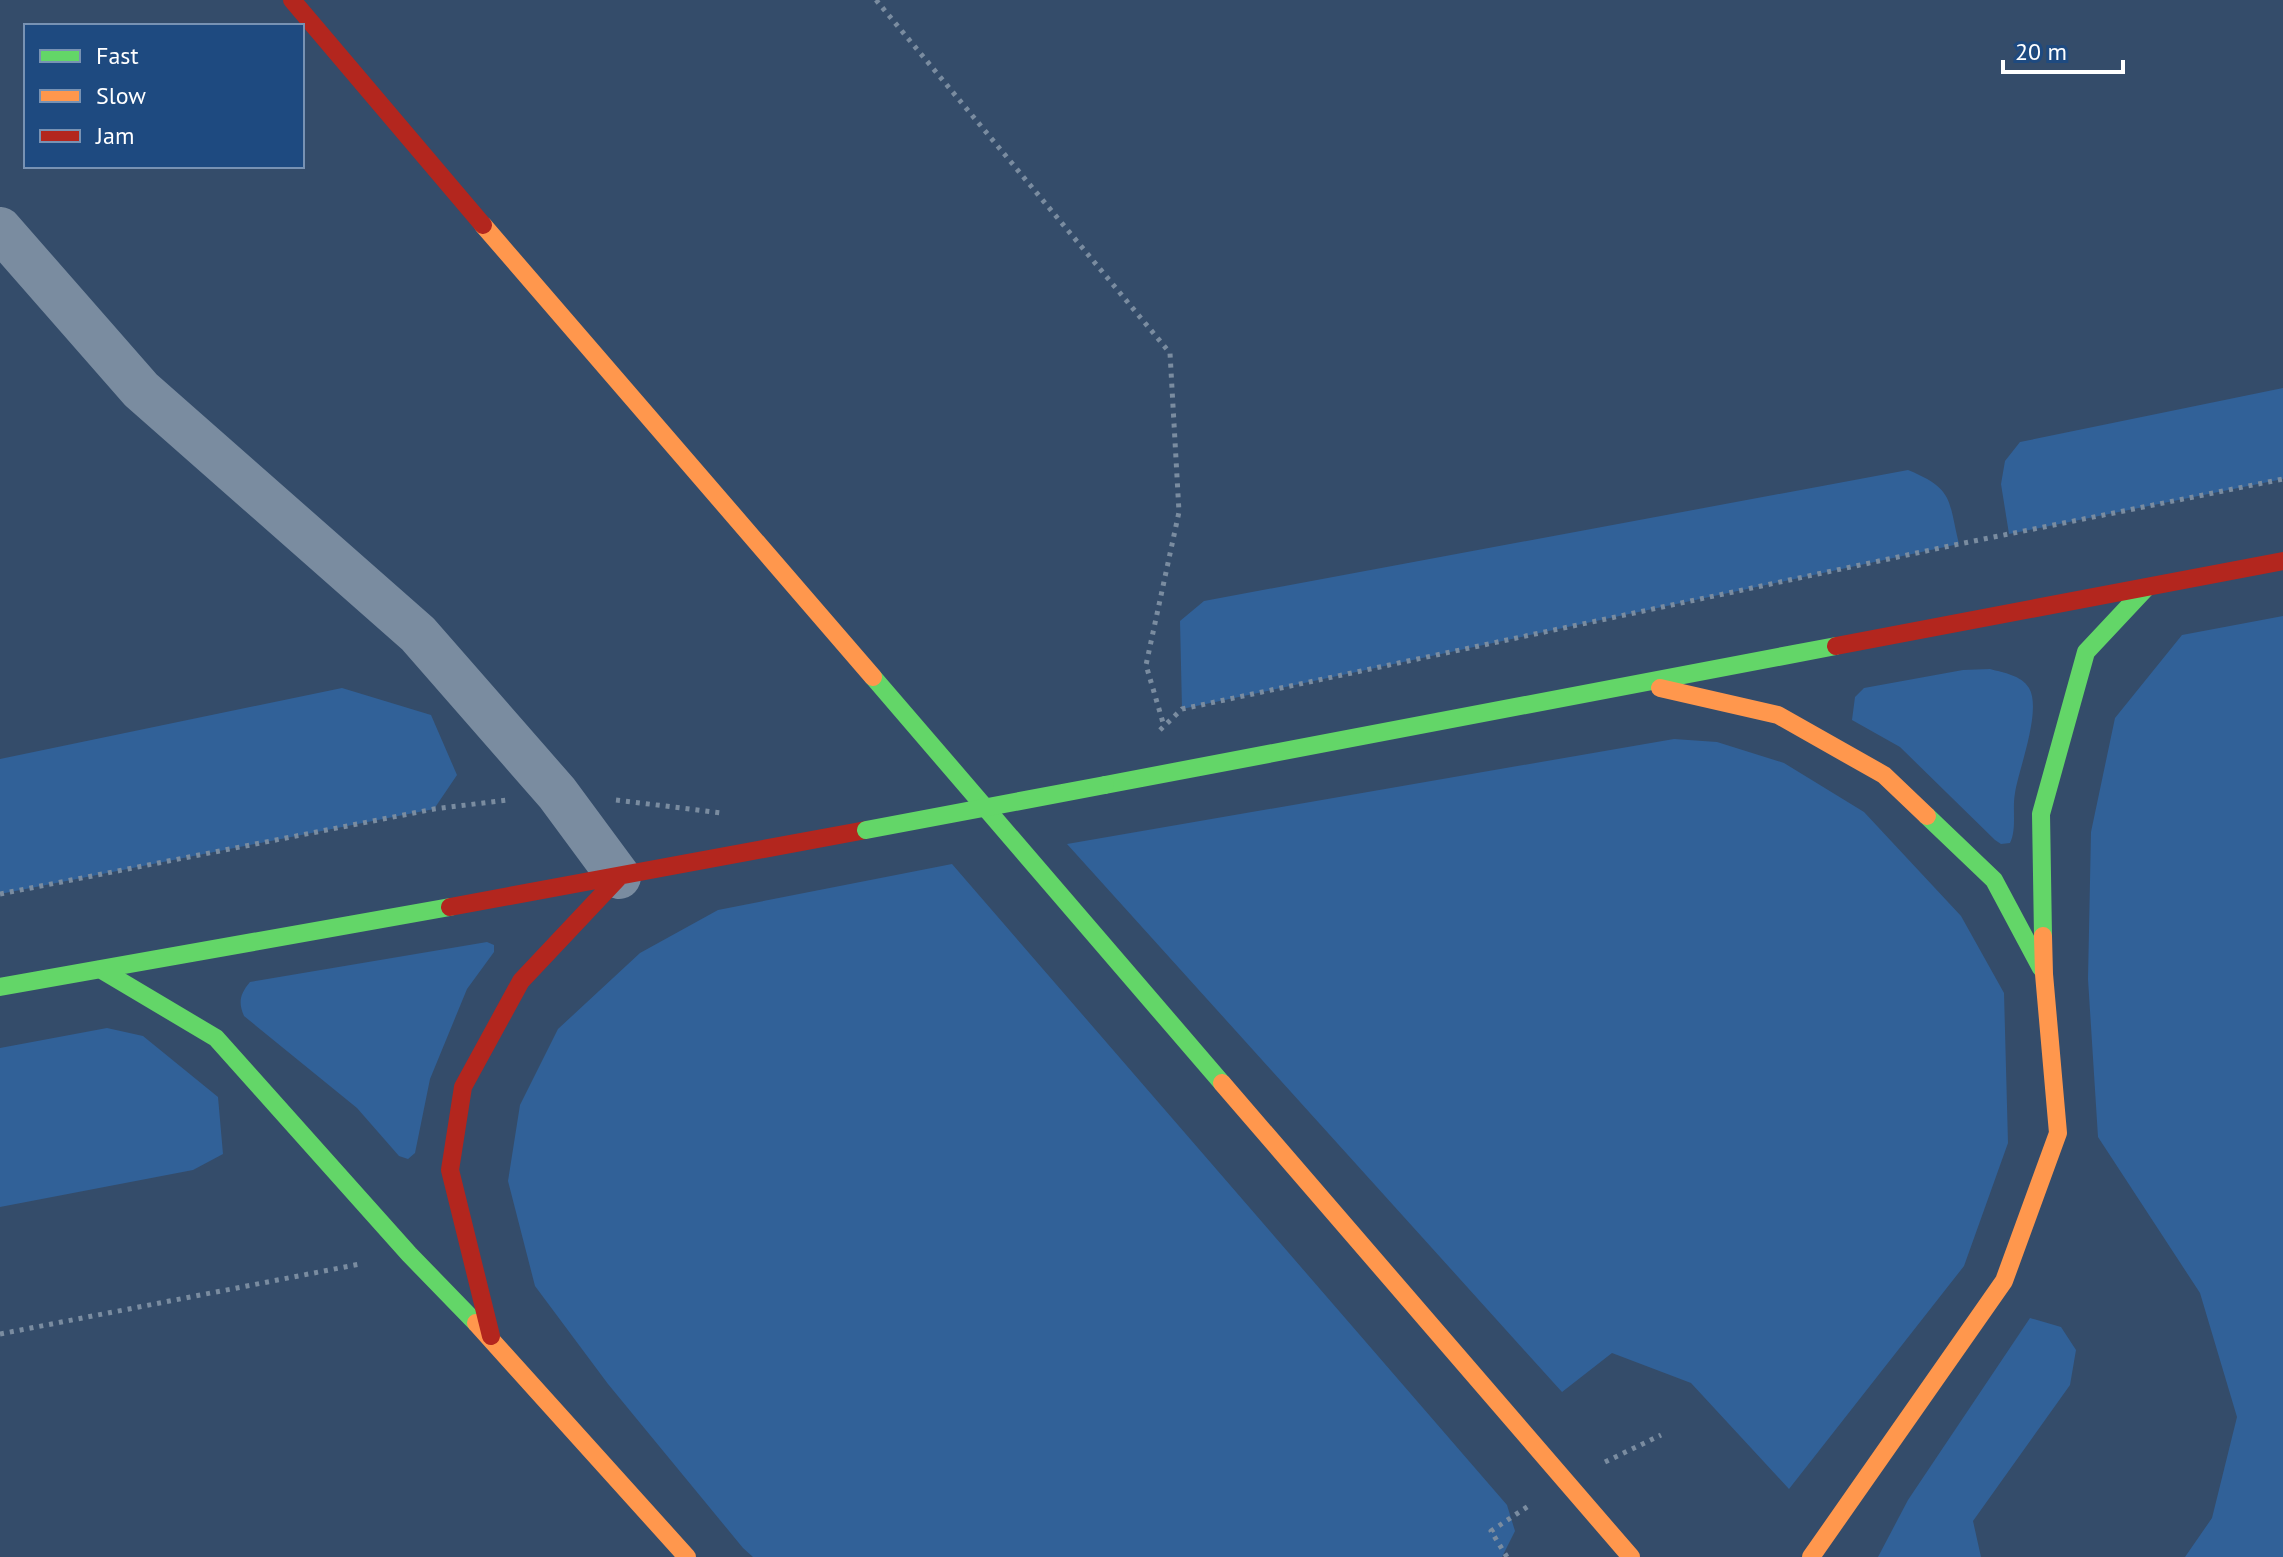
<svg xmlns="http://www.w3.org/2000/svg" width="2283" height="1557" font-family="'PT Sans',sans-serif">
<rect width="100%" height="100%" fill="#344c6a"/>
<!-- green -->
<path fill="#316198" d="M2283,388V479L2009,534L2001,484L2005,461L2020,442Z
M1908,470C1954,489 1948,499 1959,544L1182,709L1180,621L1204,601Z
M2283,616V1557H2185L2212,1518L2237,1417L2200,1293L2098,1137L2088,979L2091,832L2115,718L2182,635Z
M1990,669C2004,673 2021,675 2029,688C2042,710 2019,768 2015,793C2012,809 2017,829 2010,843L2001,844L1995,840L1900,747L1852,720L1855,697L1864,688L1963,670Z
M342,688L431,715L457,775L434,809L0,894V759Z
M1674,739L1717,742L1784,763L1864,812L1961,916L2004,993L2008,1143L1964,1266L1789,1489L1691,1383L1612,1353L1562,1392L1067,844Z
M952,864L1507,1505L1515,1531L1502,1557H753L743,1548L608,1384L535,1286L508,1181L520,1105L558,1029L640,953L718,910Z
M487,942L494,945V952L467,989L430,1079L415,1153L408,1159L399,1156L357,1108L244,1016C238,1002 240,994 250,982Z
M107,1028L143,1036L218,1097L223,1154L193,1170L0,1207V1048Z
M2030,1318L2061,1327L2076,1350L2070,1385L1973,1521L1981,1557H1878L1908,1500Z"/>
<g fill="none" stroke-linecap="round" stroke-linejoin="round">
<!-- path -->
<path stroke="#7a8ca0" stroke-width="5" stroke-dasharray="4 6" stroke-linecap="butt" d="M876,0L1170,353L1179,512L1146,665L1164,726
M1160,730L1182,709L1959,544L2283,479
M616,800L722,813
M0,894L434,809L507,800
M0,1334L360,1264
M1605,1462L1661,1435
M1507,1557L1491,1531L1530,1505"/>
<!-- street -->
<path stroke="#7a8ca0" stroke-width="44" d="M0,229L141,390L418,634L557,793L619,877"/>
<!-- fast -->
<path stroke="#63d668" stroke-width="18" d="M873,677L1222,1083
M1105,785L1836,646
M1927,816L1994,880L2041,968
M2043,936L2041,814L2086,652L2146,588
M100,969L216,1038L409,1254L476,1323
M0,987L450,907"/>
<!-- slow -->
<path stroke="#ff974d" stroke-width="18" d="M483,225L873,677
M1660,688L1778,715L1884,775L1927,816
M1222,1083L1631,1557
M476,1323L687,1557
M1811,1557L2004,1281L2058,1133L2044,974L2043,936"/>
<!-- jam -->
<path stroke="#b3261e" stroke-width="18" d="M292,0L483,225
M1836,646L2283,561
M450,907L866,830
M491,1336L450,1170L463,1087L521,981L619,877"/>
<!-- fast-bridge -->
<path stroke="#63d668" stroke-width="18" d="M866,830L1105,785"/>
</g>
<!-- legend -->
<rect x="24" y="24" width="280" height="144" fill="#1e4a80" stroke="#7892b3" stroke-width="2"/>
<rect x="40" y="50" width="40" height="12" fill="#63d668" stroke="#7892b3" stroke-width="2"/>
<text x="96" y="64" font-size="24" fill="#ffffff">Fast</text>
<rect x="40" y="90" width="40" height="12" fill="#ff974d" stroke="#7892b3" stroke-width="2"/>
<text x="96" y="104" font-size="24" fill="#ffffff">Slow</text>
<rect x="40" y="130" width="40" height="12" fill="#b3261e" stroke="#7892b3" stroke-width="2"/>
<text x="96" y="144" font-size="24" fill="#ffffff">Jam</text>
<!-- scale -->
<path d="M2003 60v12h120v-12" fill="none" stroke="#ffffff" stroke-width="4"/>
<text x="2015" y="60" font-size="24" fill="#ffffff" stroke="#1e4a80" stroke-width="6" paint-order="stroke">20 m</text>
</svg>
